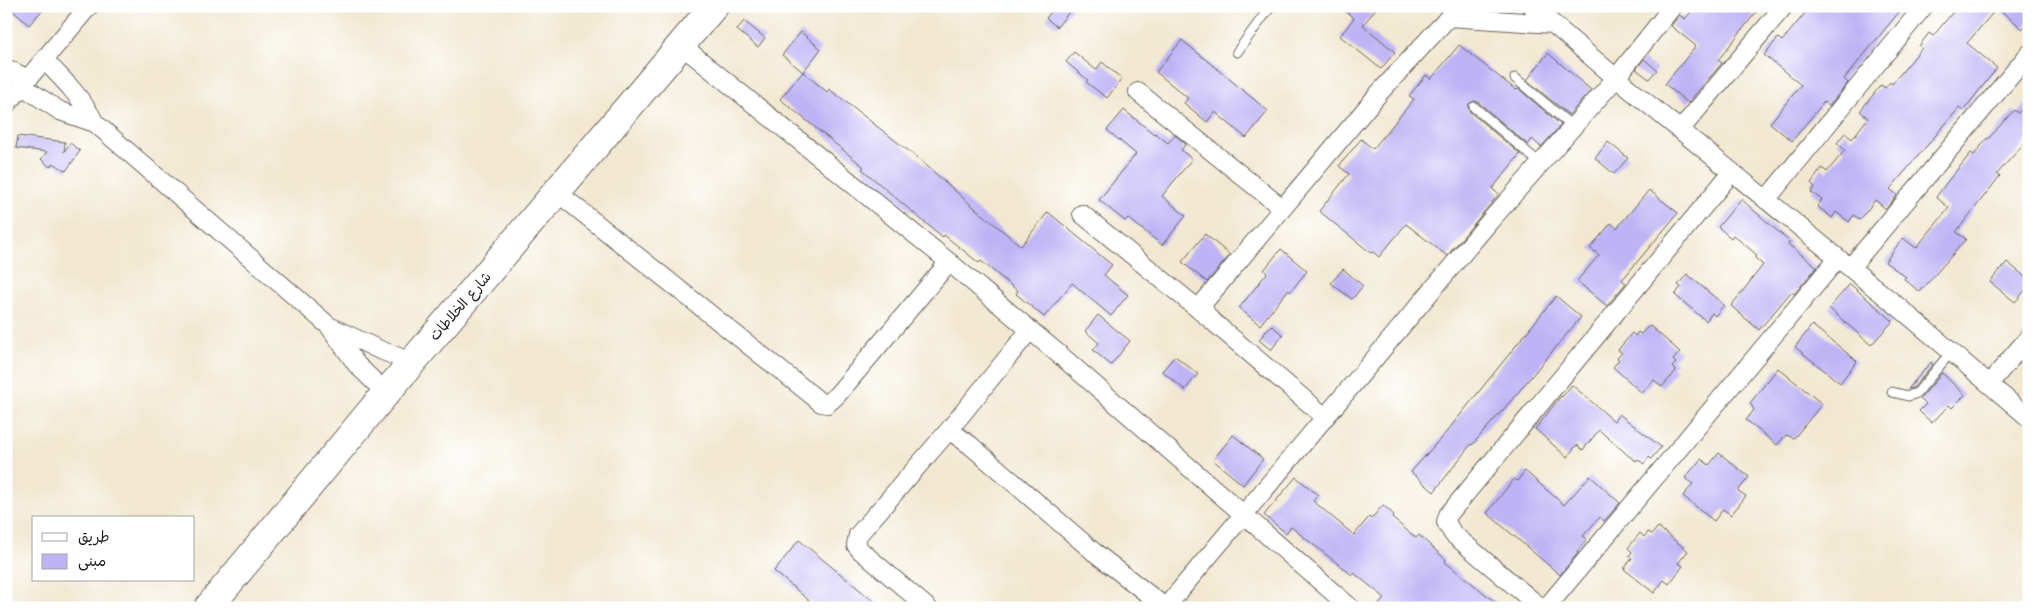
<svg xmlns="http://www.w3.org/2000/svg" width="2035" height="614" font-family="'Shantell Sans','Playpen Sans Arabic',sans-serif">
<rect width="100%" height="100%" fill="#fff"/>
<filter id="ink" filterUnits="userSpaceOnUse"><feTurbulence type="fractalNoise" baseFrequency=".02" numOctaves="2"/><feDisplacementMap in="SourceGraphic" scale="10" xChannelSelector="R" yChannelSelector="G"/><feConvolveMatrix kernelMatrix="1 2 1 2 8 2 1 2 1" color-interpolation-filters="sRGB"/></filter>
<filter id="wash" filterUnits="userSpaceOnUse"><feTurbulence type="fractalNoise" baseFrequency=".0096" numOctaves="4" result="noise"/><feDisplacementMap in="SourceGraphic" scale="20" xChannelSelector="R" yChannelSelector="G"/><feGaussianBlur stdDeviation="1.12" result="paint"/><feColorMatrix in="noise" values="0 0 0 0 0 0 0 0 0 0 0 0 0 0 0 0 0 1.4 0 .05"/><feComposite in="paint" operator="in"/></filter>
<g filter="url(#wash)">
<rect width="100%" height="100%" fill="#f2e8d1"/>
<g id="blocks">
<!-- building -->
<path fill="#beb4f5" d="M7,6H46L29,25Z
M1056,6H1074L1057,27L1046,18Z
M1339,6H1378L1363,25L1395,52L1381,69L1340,36L1354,18Z
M1696,6H1761L1718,60L1722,63L1688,103L1665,84L1696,46L1671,26L1679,15L1685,19Z
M1811,6H1904L1844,79L1848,83L1829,106L1824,102L1792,141L1770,123L1801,85L1764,55L1778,38L1782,41Z
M1958,6H2029V22L2023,29L1997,8L1967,43L1997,68L1963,111L1959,108L1890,189L1897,195L1886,209L1875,200L1860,220L1854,215L1849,222L1836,212L1832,218L1817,206L1822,200L1811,192L1815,187L1811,183L1822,168L1827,172L1845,150L1837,143L1845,133L1852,139L1868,118L1860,111L1881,85L1885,88L1890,82L1892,84L1922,48L1919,46L1929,33L1933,36Z
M744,21L765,38L758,47L737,30Z
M801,32L821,49L803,72L782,55Z
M1182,40L1268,111L1246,138L1215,112L1207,122L1184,103L1188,98L1156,72Z
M1459,45L1516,90L1519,89L1561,125L1541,147L1532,139L1528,145L1478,102L1475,101L1470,103L1468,106L1470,112L1520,154L1492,189L1499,194L1447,256L1406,224L1379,257L1373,252L1371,253L1319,211L1349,174L1339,166L1361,139L1373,149L1414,99L1409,96L1426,75L1431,79Z
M1074,52L1096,70L1102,62L1122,79L1107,98L1086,82L1088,80L1066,62Z
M1548,53L1591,90L1569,115L1527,80Z
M1644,59L1657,70L1649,79L1636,69Z
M803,72L827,92L829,89L919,159L970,204L1021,246L1048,212L1112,265L1104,275L1128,295L1111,316L1072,283L1044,317L1016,294L1018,291L981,261L979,263L944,235L943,237L923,221L862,169L864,167L780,99Z
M2029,101V138L1997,174L2000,176L1956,232L1966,239L1920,292L1904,279L1906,277L1885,262L1903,238L1916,248L1949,208L1936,197L1947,182L1971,153L1974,155L1987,138L1988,139L2014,110L2018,113Z
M1124,110L1154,134L1155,133L1168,143L1175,135L1186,144L1181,150L1192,159L1162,196L1186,216L1162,245L1128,218L1125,221L1099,200L1136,154L1107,130Z
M18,136L65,142L64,152L70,143L80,151L66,171L53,163L50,167L41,159L47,152L16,148Z
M1608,142L1628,158L1614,174L1595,158Z
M1649,190L1678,213L1622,280L1626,283L1607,306L1577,281L1599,255L1590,248L1611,223L1617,228Z
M1741,199L1790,242L1788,244L1817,267L1794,294L1791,292L1759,330L1731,306L1763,265L1755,258L1757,255L1733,235L1731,238L1718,227Z
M1205,234L1230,255L1207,282L1182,262Z
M1281,249L1307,271L1290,292L1288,290L1260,325L1239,308L1267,273L1264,270Z
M2007,262L2029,280V286L2015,302L1990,282Z
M1343,269L1363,286L1352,299L1331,283Z
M1687,274L1724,305L1715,316L1712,313L1706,321L1675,295L1681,287L1678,285Z
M1850,284L1893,321L1871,345L1829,308Z
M1556,296L1581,317L1510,402L1472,445L1471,444L1434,492L1411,472L1448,430Z
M1098,315L1130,341L1111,365L1093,350L1099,343L1085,331Z
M1271,325L1283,335L1271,350L1259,340Z
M1649,325L1680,352L1673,360L1676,363L1672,367L1676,371L1662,387L1654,380L1642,393L1613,367L1619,360L1617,358L1622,353L1618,350L1632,333L1635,336L1638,332L1641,334Z
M1812,325L1857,361L1840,383L1795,347Z
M1175,356L1198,374L1185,390L1162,371Z
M1931,362L1933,364L1913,388L1908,389Z
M1778,368L1822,404L1794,438L1786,435L1777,445L1746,420L1754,410L1750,403Z
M1942,373L1965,395L1952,408L1949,405L1932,423L1919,411L1926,404L1920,399Z
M1572,385L1614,421L1619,414L1661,447L1651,459L1649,457L1644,464L1637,459L1636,461L1629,456L1599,430L1583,450L1577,445L1567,457L1535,429L1561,396L1562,397Z
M1233,435L1263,459L1243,485L1213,460Z
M1719,453L1749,477L1738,491L1746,496L1731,515L1723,509L1714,521L1683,496L1693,484L1685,478L1701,459L1709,465Z
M1525,471L1564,505L1590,476L1620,503L1604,521L1600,517L1583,536L1587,539L1577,551L1578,553L1560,575L1487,513L1514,479L1517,481Z
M1296,477L1318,495L1313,501L1354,535L1369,517L1371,519L1383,505L1394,515L1392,518L1416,538L1419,535L1446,560L1445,562L1503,608H1376L1385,598L1354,573L1352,575L1291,527L1286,533L1264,515Z
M1658,527L1688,551L1678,563L1683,566L1669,584L1664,580L1654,593L1624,569L1632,558L1629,556L1632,552L1628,548L1640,533L1644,537L1648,532L1652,534Z
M799,540L882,608H818L774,571Z"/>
</g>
</g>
<g filter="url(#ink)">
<use href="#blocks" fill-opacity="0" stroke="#67635b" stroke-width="1"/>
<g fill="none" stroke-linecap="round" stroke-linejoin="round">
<!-- lane casing -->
<g stroke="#67635b" stroke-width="11">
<path id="lane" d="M1237,52L1271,6
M1515,78L1573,127
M1474,107L1541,164
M1892,392L1908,396L1917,393L1951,352"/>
</g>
<!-- street casing -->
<g stroke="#67635b" stroke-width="20">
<path id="street" d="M1532,6L1616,78L1901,309L2029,418
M1449,17L1553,24
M681,45L949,262L1067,361L1351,608
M44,60C64,80 82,98 95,123L329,326L357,365L386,393
M6,68L28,79
M22,86L60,111L95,123
M1138,92L1282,208
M6,105L89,6
M1680,130L1784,6
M558,193L814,397L821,403L827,404L837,395L949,262
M1766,200L1924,6
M1082,214L1209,318
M1850,268L2029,54
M331,327L380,350L412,362
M1989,384L2029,337
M1325,417L1211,320C1205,314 1203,310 1204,302L1380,92L1459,6
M949,430L970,445L1094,552L1166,608
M928,608L861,551L856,545L858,535L949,430L1029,331
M1165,608L1490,221L1616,78L1673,6
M1541,608L1453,534L1446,522L1448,515L1732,172
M1546,608L1838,258"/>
</g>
<!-- primary casing -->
<g stroke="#67635b" stroke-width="30">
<path id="primary" d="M208,608L386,393L714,6"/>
</g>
<!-- lane -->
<use href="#lane" stroke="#fff" stroke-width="9"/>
<!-- street -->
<use href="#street" stroke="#fff" stroke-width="18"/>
<!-- primary -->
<use href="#primary" stroke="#fff" stroke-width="28"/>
</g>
</g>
<g text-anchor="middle" stroke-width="5" stroke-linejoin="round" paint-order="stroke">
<!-- street labels -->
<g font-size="14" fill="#1c1c1c" stroke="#fff">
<text transform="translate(460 306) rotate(-49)" y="5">شارع الخلاطات</text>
</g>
</g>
<!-- margin -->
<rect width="2035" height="614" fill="none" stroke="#fff" stroke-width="25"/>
<!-- legend -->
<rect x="32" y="516" width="162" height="65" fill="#ffffff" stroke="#a4a4a4"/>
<rect x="42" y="533" width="25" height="8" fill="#ffffff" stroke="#a4a4a4"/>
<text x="78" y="542" font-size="15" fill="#1c1c1c">طريق</text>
<rect x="42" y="554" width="25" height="15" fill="#beb4f5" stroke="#a4a4a4"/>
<text x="78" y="566" font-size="15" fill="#1c1c1c">مبنى</text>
</svg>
